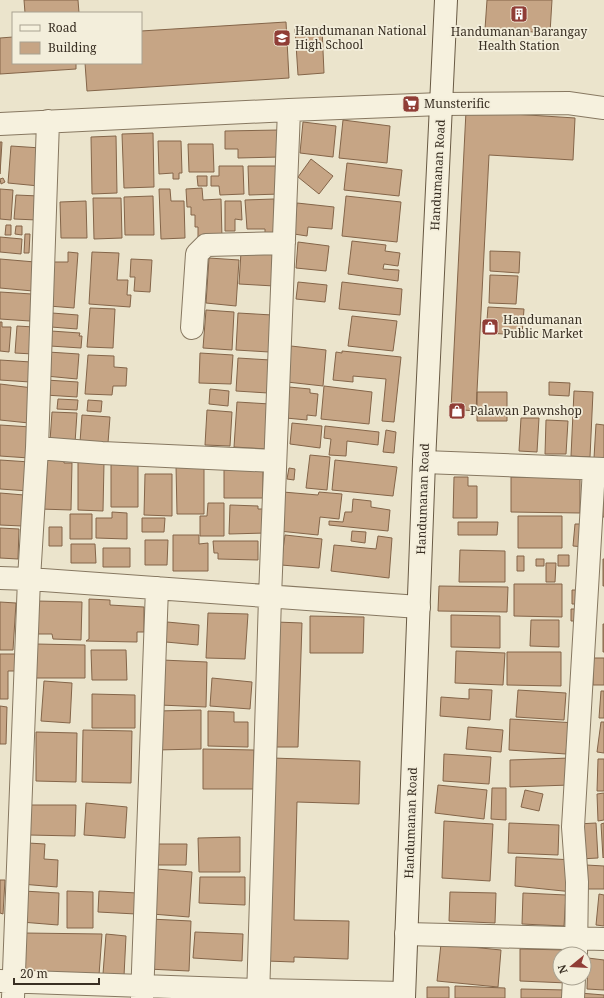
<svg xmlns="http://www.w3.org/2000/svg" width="604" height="998" font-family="'Noto Serif',serif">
<rect width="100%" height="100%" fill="#ebe4cc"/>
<!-- building -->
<path fill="#c6a585" stroke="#846549" d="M24,0H78L79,13H25Z
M487,0H552L550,33L485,29Z
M286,22L289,78L87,91L85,63H141V31Z
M322,28L324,73L298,75L295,29Z
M13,37V63H76V69L0,74V38Z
M466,111L575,118L573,160L489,155L476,411L451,409Z
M343,120L390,126L387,163L339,158Z
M303,122L336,126L333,157L300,153Z
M279,130L280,157L238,158V149H225V131Z
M153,133L154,187L124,188L122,134Z
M116,136L117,193L92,194L91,137Z
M158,141H181L182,173H179V179H173V173L159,174Z
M0,142H2L0,174Z
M188,144H213L214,172H189Z
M11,146L41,148L39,186L8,183Z
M311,159L333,176L319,194L298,177Z
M347,163L402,170L399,196L344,190Z
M219,166H243L244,194L220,195L219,186H211V176H219Z
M248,166H279L280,194L249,195Z
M197,176H207V186H198Z
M3,178L5,182L1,184L0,179Z
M202,188L203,200L221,199L222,238L198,239V227H195V215H191V207H187L186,189Z
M0,189L13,190L11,220L0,219Z
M159,189H170L171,201H184L185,238L161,239Z
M16,195L39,196L37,220L14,219Z
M153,196L154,235H125L124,197Z
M346,196L401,202L397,242L342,236Z
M93,198H121L122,238L94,239Z
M274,199L275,237H265V229H247L245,200Z
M86,201L87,238H61L60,202Z
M225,201H241L242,220L235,219V231H225Z
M297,203L334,207L332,229L308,227L307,236L294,234Z
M6,225H11V235H5Z
M16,226H22V235L15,234Z
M25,234H30L29,253H24Z
M0,237L22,239L21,254L0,252Z
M352,241L386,245L385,251L400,253L398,266L384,264L383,269L399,270L398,281L348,274Z
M298,242L329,246L326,271L296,268Z
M490,251L520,252L519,273L490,271Z
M68,252L78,253L74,308L49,306L52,262H68Z
M92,252L119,253L117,280H128L127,295H131L130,307L89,304Z
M241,252L276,254L274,286L239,284Z
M209,258L239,260L236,306L206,303Z
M0,259L35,262L33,291L0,288Z
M131,259L152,260L150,292L134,291L135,277H130Z
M490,275L518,276L516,304L489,303Z
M298,282L327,285L325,302L296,299Z
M342,282L402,289L400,315L339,309Z
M0,292L32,294L30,321L0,319Z
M488,307L524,309L522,335L486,333Z
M90,308L115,309L113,348L87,347Z
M206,310L234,312L232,350L203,348Z
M52,313L78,315L77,329L51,327Z
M238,313L272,315L269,352L236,350Z
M352,316L397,321L393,351L348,346Z
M0,322H2V327H11L9,352L0,351Z
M17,326L34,327L33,354L15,353Z
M51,331L80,333L79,336H82L81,348L50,346Z
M291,346L326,350L323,386L287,382Z
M342,351L401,357L394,422L382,421L386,379L353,376V382L333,380L336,352L342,353Z
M48,352L79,354L77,379L46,376Z
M200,353L233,355L231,384L199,383Z
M88,355L114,356V367L127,368L126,386H113L112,395L85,394Z
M238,358L270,360L268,393L236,391Z
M0,360L31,362L30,382L0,380Z
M46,380L78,382L77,397L45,395Z
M549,382L570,383L569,396L549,395Z
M0,384L33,388L29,423L0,420Z
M324,386L372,392L369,424L321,419Z
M289,387L310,389V393L318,394L316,416L307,415V420L286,418Z
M210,389L229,391L228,406L209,404Z
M574,391L593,392L590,457L571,456Z
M477,392H507V421H477Z
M58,399L78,400L77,410L57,409Z
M88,400L102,401L101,412L87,411Z
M237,402L270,404L267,449L234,447Z
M207,410L232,412L230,446L205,445Z
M52,412L77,413L75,443L50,441Z
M82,415L110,417L108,443L80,442Z
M521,418H539L537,452L519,451Z
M546,420L568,421L566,454H545Z
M292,423L322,426L320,448L290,444Z
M596,424L604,425V459L594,458Z
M0,425L31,427L29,458L0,456Z
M325,426L379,432L378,445L347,441L346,456L329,455L331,439L324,438Z
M386,430L396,432L394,453L383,452Z
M46,455H64V463H72L71,510L40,509Z
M310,455L330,457L327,490L306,488Z
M0,460L30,462L29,491L0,489Z
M335,460L397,467L393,496L332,490Z
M78,462L104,463L103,511L78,510Z
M111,464L138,465V507H111Z
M176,466H204V514H177Z
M289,468L295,469L294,480L287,479Z
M224,470H263V498H224Z
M145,474H172V516L144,515Z
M454,477H468V486H477V518H453Z
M511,477L580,478V513L511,512Z
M604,482V517H600Z
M283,492L318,495L319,492L342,494L339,519L320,517L318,535L279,531Z
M0,493L24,495L22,526L0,525Z
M353,499L371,501V507L390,510L388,531L329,525V521L343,522L345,512H352Z
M208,503H224V536H200V516H207Z
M230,505L258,506V509H266V533L229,534Z
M112,512L127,513V539L96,538V518H112Z
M70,514H92V539H70Z
M518,516H562V548H518Z
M142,518H165L164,532H142Z
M458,522H498L497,535H458Z
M575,524H586L585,547L573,546Z
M49,527H62V546H49Z
M0,528L19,529L18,559L0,558Z
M352,531L366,532L365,543L351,541Z
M173,535H199V544L208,543V571H173Z
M285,535L322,539L319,568L281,565Z
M378,536L392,538L389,578L331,571L334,545L376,549Z
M145,540H168L167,565H145Z
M213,541H258V560L218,559V553H214Z
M71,544H95L96,563H71Z
M103,548H130V567H103Z
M460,550L505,551V582H459Z
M558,555H569V566H558Z
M517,556H524V571H517Z
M536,559H544V566H536Z
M603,559H604V586H603Z
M546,563H556L555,582H546Z
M514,584H562V617L514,616Z
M439,586L508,587L507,612L438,611Z
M572,590H581V604H572Z
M89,599L110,600V605L144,607V632H137V642L86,641L89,639Z
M37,601L82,602L81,640L53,639L52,634H36Z
M0,602L16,603L13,650H0Z
M571,609H579V621H571Z
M208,613L248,614L245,659L206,658Z
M451,615L500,616V648L451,647Z
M310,616L364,617L363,653H310Z
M531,620H559V647L530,646Z
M167,622L199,625L198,645L166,642Z
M276,622L302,623L298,747H273Z
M603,624H604V652H603Z
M36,644L85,645V678H35Z
M91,650H126L127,680H92Z
M456,651L505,653L503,685L455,683Z
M507,652H561V686L507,685Z
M0,654H15V671H8V699H0Z
M593,658H604V685H593Z
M162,660L207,662L206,707L160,705Z
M212,678L252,682L250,709L210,706Z
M44,681L72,683L70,723L41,721Z
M469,689L492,690L490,720L440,716L441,697L469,699Z
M518,690L566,693L564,720L516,717Z
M601,691H604V718H599Z
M92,694L135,695V728H92Z
M0,706L7,707L6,744H0Z
M201,710V749L156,750L157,711Z
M208,711L234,712V722H248V747L208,746Z
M510,719L576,723L567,741L566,754L509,750Z
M601,722H604V753L597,752Z
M468,727L503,730L501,752L466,749Z
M83,730L132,731L131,783L82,782Z
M36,732L77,733L76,782L36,781Z
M203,749L254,750V789H203Z
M444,754L491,757L489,784L443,781Z
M272,758L360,761L359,804L297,802L294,920L349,921L348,959L294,957V962L267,961Z
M570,758V785L510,787V760Z
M598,759H604V791H597Z
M438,785L487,790L484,819L435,813Z
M492,788H506V820L491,819Z
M525,790L543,794L539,811L521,807Z
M604,793V820L598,821L597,794Z
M86,803L127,807L125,838L84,835Z
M30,805H76L75,836L29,835Z
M444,821L493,824L490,881L442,878Z
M509,823L559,825L558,855L508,853Z
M596,823L598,858L579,859L577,824Z
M604,823V857L603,858L601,824Z
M240,837V872H199L198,838Z
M28,843L45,844L44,859L58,860L57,887L21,884Z
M152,844H187L186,865H152Z
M516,857L574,860L573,892L515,886Z
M586,865L604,866V889H585Z
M156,869L192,872L189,917L152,914Z
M200,877H245V905L199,903Z
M0,880H5L3,914L0,913Z
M23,891L59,893L58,925L21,922Z
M67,891L93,892V928H67Z
M99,891L137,893L136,914L98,912Z
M450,892L496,893L495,923L449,921Z
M523,893L566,895L564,926L522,924Z
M599,894L604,895V926L596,925Z
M150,919L191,921L189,971L148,969Z
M195,932L243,934L242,961L193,958Z
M24,933L102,934L99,975L22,971Z
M106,934L126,936L124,976L103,974Z
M441,944L501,950L498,987L437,981Z
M520,949L568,950V954H560V978H567V983L520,981Z
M588,958L604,960V990L587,989Z
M455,986L505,988V998H455Z
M427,987H449V998H427Z
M521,989L566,990V998H521Z
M580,993L604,995V998H579Z"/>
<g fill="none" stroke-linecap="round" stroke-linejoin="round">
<!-- street casing -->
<g stroke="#877861" stroke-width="24">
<path id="street" d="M0,124L289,110L441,104L568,103L604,108
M192,328L197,254L206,245L284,243
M37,448L102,453L275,461
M424,462L604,469
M0,578L29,579L419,607
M406,934L604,939
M576,954L577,882L573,827L594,469
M0,981L259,990L404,993
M13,998L29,579L37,448L48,121
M142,998L157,588
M258,998L270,597L289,110
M573,998L574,978"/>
</g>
<!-- secondary casing -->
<g stroke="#695a44" stroke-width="24">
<path id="secondary" d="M404,998L424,462L446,0"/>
</g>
<!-- street -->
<use href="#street" stroke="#f6f1de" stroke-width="22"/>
<!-- secondary -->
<use href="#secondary" stroke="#f6f1de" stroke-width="22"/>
</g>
<!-- icons -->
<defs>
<g id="building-square" transform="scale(0.9)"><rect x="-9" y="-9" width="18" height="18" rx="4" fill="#903d36" stroke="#f3eedb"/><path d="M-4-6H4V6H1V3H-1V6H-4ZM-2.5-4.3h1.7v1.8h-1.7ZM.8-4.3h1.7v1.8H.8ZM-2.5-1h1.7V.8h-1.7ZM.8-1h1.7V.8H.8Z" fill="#fff"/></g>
<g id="school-square" transform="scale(0.9)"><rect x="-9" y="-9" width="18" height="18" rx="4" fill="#903d36" stroke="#f3eedb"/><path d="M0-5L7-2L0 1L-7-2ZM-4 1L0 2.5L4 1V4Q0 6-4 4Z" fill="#fff"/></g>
<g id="supermarket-square" transform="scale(0.9)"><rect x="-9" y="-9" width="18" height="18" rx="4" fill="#903d36" stroke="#f3eedb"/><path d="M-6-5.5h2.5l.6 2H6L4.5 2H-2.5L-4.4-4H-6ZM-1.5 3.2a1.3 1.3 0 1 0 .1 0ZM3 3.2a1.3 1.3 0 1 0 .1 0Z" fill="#fff"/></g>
<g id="shop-square" transform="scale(0.9)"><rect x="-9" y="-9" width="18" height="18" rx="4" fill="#903d36" stroke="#f3eedb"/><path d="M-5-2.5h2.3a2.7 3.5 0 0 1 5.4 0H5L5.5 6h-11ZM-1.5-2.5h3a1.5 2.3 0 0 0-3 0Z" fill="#fff"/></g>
</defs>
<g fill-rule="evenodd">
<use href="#building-square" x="519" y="14"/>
<use href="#school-square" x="282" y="38"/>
<use href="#supermarket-square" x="411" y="104"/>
<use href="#shop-square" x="490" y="327"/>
<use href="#shop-square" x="457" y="411"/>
</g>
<g text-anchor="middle" stroke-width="3.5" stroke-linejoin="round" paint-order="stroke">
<!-- poi labels -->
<g font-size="12" fill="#392f23" stroke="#f3eedb" text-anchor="start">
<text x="295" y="35">Handumanan National<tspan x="295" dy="14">High School</tspan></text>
<text x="519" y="36" text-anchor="middle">Handumanan Barangay<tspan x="519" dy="14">Health Station</tspan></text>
<text x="424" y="108">Munsterific</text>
<text x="503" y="324">Handumanan<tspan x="503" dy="14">Public Market</tspan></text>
<text x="470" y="415">Palawan Pawnshop</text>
</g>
<!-- street labels -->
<g font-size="12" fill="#392f23" stroke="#f3eedb">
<text transform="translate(438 175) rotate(-87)" y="4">Handumanan Road</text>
<text transform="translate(423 499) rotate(-88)" y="4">Handumanan Road</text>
<text transform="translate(411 823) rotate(-88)" y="4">Handumanan Road</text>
</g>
</g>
<!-- legend -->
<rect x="12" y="12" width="130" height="52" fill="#f3eedb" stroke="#a9a291"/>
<rect x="20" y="25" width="20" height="6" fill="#f6f1de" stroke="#a9a291"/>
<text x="48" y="32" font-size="12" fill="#392f23">Road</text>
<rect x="20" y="42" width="20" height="12" fill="#c6a585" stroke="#a9a291"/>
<text x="48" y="52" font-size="12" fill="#392f23">Building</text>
<!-- north arrow -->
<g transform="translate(572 966) rotate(252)"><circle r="19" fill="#f3eedb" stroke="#a9a291"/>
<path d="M0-3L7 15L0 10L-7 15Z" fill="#903d36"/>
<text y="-6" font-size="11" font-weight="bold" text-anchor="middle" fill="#392f23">N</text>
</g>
<!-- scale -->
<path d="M14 978v6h85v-6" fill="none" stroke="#392f23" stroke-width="2"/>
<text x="20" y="978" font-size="12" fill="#392f23" stroke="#f3eedb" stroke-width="3" paint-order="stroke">20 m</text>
</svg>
